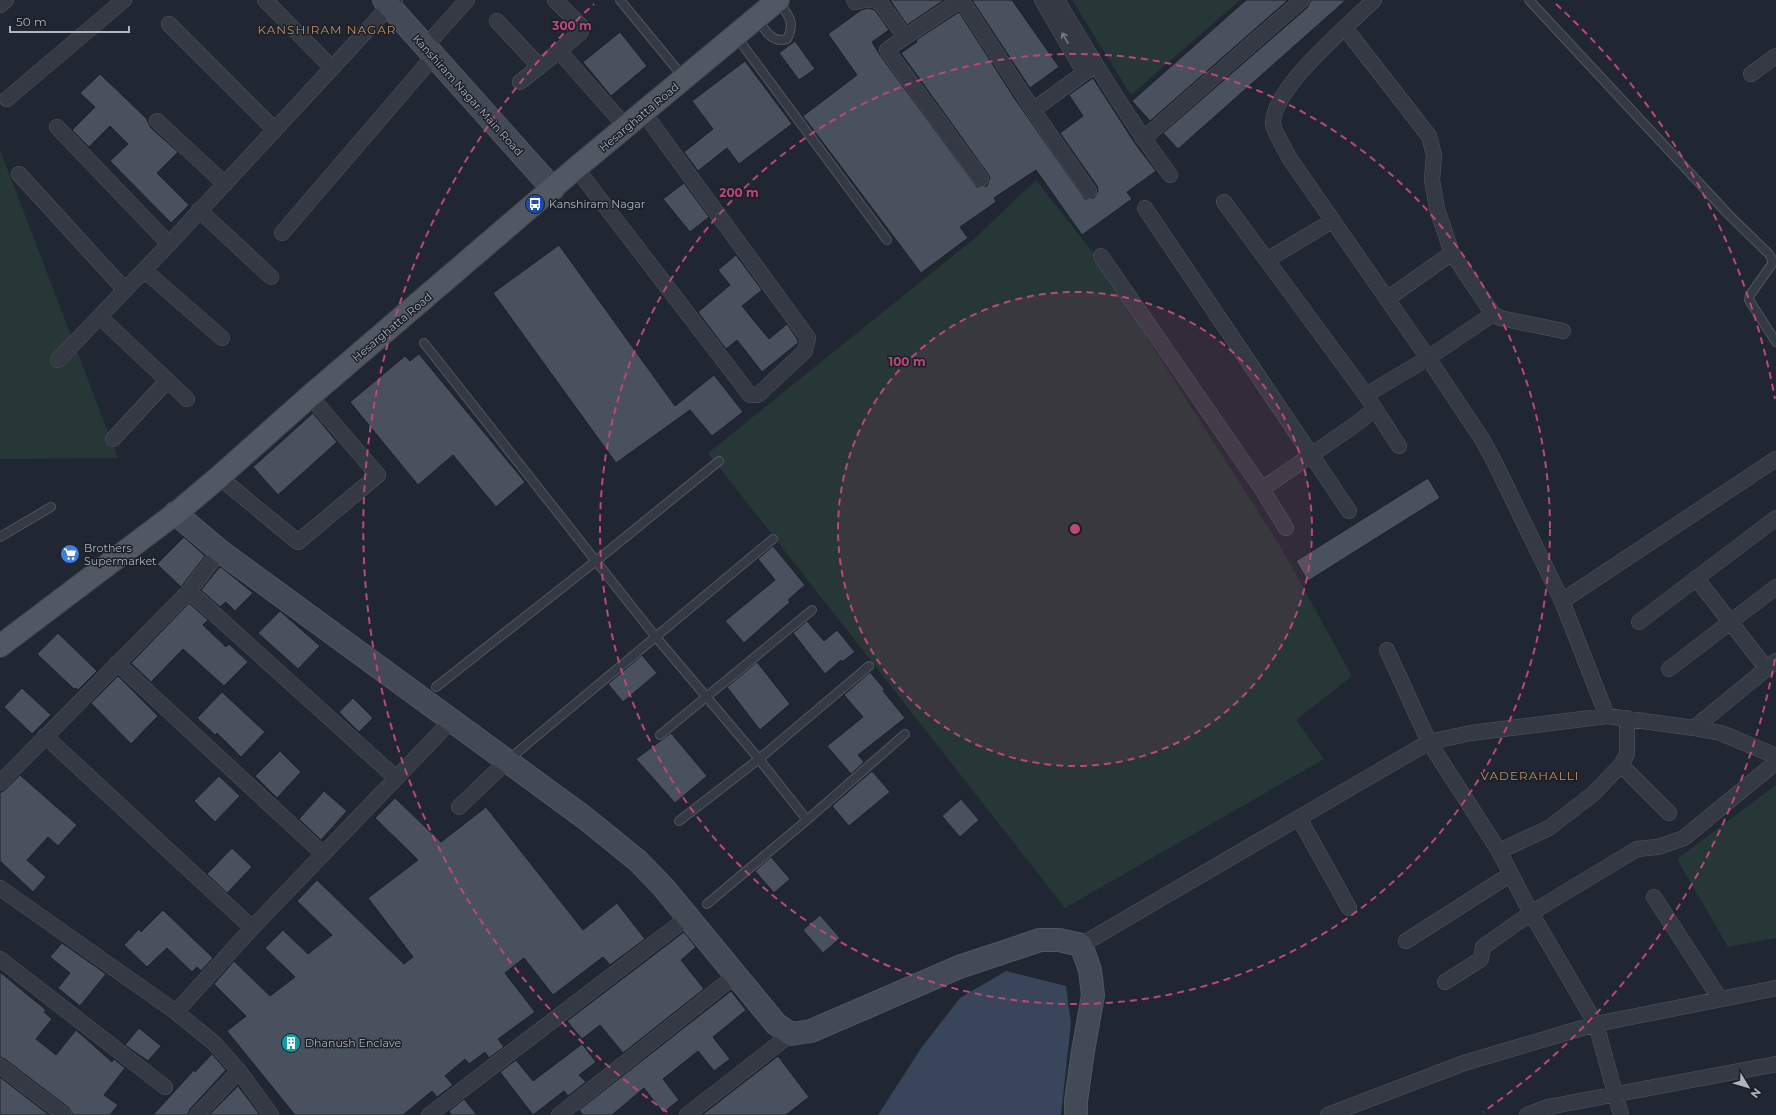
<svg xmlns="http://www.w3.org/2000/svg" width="1776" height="1115" font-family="Montserrat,sans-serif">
<rect width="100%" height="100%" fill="#212732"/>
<!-- green -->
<path fill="#273637" d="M1072,0H1240L1131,95Z
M0,150L118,458L0,459Z
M1036,180L1091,250L1280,546L1352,676L1296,720L1324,759L1065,908L708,453L974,239Z
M1776,785V938L1728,947L1677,859Z"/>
<!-- water -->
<path fill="#38455a" d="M1006,971L1066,986L1071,1023L1061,1115H878L922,1047L960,998Z"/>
<!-- building -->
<path fill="#4a515e" stroke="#1c2129" d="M890,0H944L907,25Z
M972,0H1012L1059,67L1030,88Z
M1246,0H1288L1150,121L1132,101Z
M1311,0H1346L1178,149L1163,133L1308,7Z
M868,8L875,10L889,30L872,42L880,55L977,187L987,186L990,178L988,174L901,53L917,42L916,40L959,12L1015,99L1085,199L1094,198L1098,191L1097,186L1060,133L1083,116L1069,95L1093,78L1136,145L1156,171L1127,192L1132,199L1082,235L1036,170L994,198L996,202L960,227L968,238L921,273L803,116L857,75L828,34L861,10Z
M620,32L647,66L611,96L583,62Z
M795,41L815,69L799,80L779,53Z
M745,61L792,124L739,164L727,148L698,171L684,152L713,129L692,101Z
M100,74L146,118L151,128L178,152L157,173L189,205L171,223L110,161L128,144L110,126L89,147L72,130L95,107L80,93Z
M684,183L709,217L690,232L663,199Z
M559,245L675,406L714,375L743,412L712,436L690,410L616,463L493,293Z
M736,255L762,290L742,306L769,339L787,324L798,340V343L762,372L737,340L726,349L698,312L730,285L718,270Z
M419,354L525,482L496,507L453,455L418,485L350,402L405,356L410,361Z
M313,413L337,442L278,495L253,467Z
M1428,478L1440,498L1308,581L1296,561Z
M184,537L205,556L181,587L157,564Z
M773,546L805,585L788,600L790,602L744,643L725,621L775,580L758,559Z
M221,567L253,593L235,611L226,602L220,607L201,590L218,569Z
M189,603L208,620L203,625L226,647L229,644L248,662L224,686L183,649L151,682L131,663Z
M280,611L320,646L298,669L258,633Z
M807,621L824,641L837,630L855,652L842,662L841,660L825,674L793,633Z
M58,633L97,671L78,690L76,688L74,689L37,654Z
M642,655L657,673L623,702L608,684Z
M757,662L790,704L760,730L727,687Z
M870,672L885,690L883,691L905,718L858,755L864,762L851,774L827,746L863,717L844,695Z
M118,676L158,716L131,744L91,703Z
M22,688L51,715L32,734L4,707Z
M222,692L265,732L241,757L217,733L215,735L197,718Z
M353,698L373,718L359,732L339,712Z
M671,733L707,776L675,803L636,759Z
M280,751L301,772L277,798L255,776Z
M872,771L890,792L849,826L832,806Z
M20,775L77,825L58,846L48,837L27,860L46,877L33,892L0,861V793L6,789Z
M219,776L240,796L215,822L194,801Z
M324,791L347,811L321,840L299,819Z
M395,798L441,842L486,807L583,930L617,903L645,939L610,965L603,957L553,995L524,958L505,973L535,1012L498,1039L504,1047L489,1058L485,1052L469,1064L465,1059L445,1076L453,1085L437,1097L432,1091L403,1115H295L227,1031L246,1016L214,984L234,961L270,996L295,977L265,948L283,930L308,954L332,935L297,901L317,880L404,964L413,957L368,898L418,860L375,818Z
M961,799L979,820L960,837L942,816Z
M232,848L252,867L227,893L207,874Z
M771,857L790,879L774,893L755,871Z
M163,910L213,958L201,971L197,967L192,972L167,948L147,967L124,945L139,929L141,932Z
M820,915L840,938L823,953L803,930Z
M684,932L696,947L681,960L704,989L623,1053L600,1025L582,1039L567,1021Z
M62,943L106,974L80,1006L58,988L70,973L50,957Z
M0,972L46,1010L44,1012L52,1019L36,1039L56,1055L76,1030L112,1062L114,1059L125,1068L104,1095L118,1105L110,1115H73L69,1108L5,1059L0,1057Z
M731,991L746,1010L713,1037L730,1059L714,1071L698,1051L663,1079L679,1100L663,1113L644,1088L612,1115H583L579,1110Z
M139,1028L161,1046L148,1061L125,1045Z
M582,1044L596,1062L579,1075L586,1082L568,1096L564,1091L533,1115L500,1072L516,1060L533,1081Z
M212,1054L226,1070L190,1109L188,1115H153L194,1070L195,1072Z
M778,1056L809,1097L786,1115H702Z
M0,1077L49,1115H0Z
M238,1086L260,1115H209Z
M464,1099L477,1115H451L449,1111Z"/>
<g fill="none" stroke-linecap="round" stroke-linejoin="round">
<!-- lane casing -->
<g stroke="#515761" stroke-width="10">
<path id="lane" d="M620,0L684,78
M1529,0L1729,215L1769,254L1772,259V264L1750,295L1749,300L1776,342
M757,18C764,29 772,44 787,39C796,22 788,15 778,1
M736,36L887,240
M424,343L655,636L759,759L807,820
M0,537L51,507
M436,687L596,561L719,461
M660,735L812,610
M508,760L773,539
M679,821L759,759L869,666
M707,904L807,820L905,734"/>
</g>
<!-- street casing -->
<g stroke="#515761" stroke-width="16">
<path id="street" d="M265,0L332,68
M555,0L582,27L580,33L559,51L626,127
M854,0L855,2L865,0
M872,0L880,2L905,37L956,3L961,2L964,4L1033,110
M1042,0L1084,72
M1057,0C1092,60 1128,119 1170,175
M1374,0C1348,26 1274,86 1273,123C1273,131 1286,151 1290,159L1428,358L1482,439L1495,463L1562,601L1607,716
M0,5L6,0
M497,21L539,66
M169,24L275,130
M1345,28L1429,136L1434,155L1432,180L1437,209L1452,253L1493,314L1500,318L1563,331
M905,37L887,50L981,179
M425,47L467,0
M1751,74L1776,56
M520,82L559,51
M7,99L124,0
M157,121L225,184
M57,127L169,244
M1143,139L1302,0
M576,168L750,395H758L805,351L808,338L644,113
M19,174L125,290
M1089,191L1033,110L1095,65
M1224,202L1366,395L1399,446
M1145,208L1349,511
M199,210L271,277
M282,233L433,57
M1101,256L1262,489
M1267,260L1332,221
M144,270L222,338
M1387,299L1452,253
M100,317L187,399
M58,360L169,244L395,0
M1366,395L1428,358L1493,314
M113,439L167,381
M219,477L298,542L378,475L310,396
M1286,528L1262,489L1356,424L1375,409
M1696,578L1767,669
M189,591L220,551
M1562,601L1776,459
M1639,622L1776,518
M1387,650L1429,742L1499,851L1531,913L1596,1024L1621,1115
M117,663L323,854
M1669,669L1776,587
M1694,728L1776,661
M45,736L252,928
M1621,765L1669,813
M0,783L189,591L396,778
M459,807L507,761
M1299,818L1349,908
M1499,851L1549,828L1593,794L1621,765L1627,754V718
M0,888L176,1012L252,928L452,720
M1654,897L1720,999
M1406,941L1511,874
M1081,945L1429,742L1471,733L1607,716L1694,728L1721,733L1776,756
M0,959L165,1087
M1445,982L1481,959L1483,947L1531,913L1637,849L1658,847L1684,838L1776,762
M176,1012L214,1043L239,1071L271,1115
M0,1066L64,1115
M197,1115L239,1071
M429,1115L687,918
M559,1115L736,975
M687,1115L791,1034
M1328,1115L1464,1063L1596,1024L1776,988
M1527,1115L1548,1107L1776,1064"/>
</g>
<!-- secondary casing -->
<g stroke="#515761" stroke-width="24">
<path id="secondary" d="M384,0L553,189
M175,513L220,551L585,818L638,861L664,888L776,1024L791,1034L811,1031L959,967L1040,940H1059L1081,945L1090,970L1093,995L1083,1051L1076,1101V1115"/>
</g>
<!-- primary casing -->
<g stroke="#3d424d" stroke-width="24">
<path id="primary" d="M0,646L180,510L219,477L310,396L576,168L778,0"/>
</g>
<!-- lane -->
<use href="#lane" stroke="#343943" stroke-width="8"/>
<!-- street -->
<use href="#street" stroke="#343943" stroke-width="15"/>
<!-- secondary -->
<use href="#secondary" stroke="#434955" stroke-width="22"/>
<!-- primary -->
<use href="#primary" stroke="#525863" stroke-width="22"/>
</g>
<!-- one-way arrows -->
<defs><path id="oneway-shaft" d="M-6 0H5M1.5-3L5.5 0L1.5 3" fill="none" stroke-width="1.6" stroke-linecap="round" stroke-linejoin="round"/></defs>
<use stroke="#777d88" href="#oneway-shaft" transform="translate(1065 38) rotate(-120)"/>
<!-- distance rings -->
<circle cx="1075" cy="529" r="237" fill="#bc4779" fill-opacity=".12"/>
<g fill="none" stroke="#bc4779" stroke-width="2" stroke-dasharray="7 5">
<circle cx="1075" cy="529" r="237"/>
<circle cx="1075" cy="529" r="475"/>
<path d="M1775 659A712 712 0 0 1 1483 1112M667 1112A712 712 0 0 1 594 4M1556 4A712 712 0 0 1 1775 399"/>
</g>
<!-- icons -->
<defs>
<g id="bus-disc" transform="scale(1)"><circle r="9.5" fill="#1a4fb4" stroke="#1a1f27"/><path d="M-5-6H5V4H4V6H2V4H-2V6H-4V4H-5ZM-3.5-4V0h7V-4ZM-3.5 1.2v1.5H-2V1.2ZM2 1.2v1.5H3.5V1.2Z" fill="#fff"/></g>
<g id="supermarket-disc" transform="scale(1)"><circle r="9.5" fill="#3f7fe0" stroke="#1a1f27"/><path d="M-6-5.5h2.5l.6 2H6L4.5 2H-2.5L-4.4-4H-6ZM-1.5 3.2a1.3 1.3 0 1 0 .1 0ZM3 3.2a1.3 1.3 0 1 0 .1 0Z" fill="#fff"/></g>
<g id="building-disc" transform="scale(1)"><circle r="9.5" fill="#0f9aa8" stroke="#1a1f27"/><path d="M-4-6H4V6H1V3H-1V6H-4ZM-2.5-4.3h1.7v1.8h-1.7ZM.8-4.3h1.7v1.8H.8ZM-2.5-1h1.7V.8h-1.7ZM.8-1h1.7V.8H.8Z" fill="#fff"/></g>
</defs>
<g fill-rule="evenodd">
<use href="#bus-disc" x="535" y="204"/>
<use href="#supermarket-disc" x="70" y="554"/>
<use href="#building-disc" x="291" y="1043"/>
</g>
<g text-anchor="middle" stroke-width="3" stroke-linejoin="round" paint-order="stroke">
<!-- street labels -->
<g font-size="11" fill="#aeb4c0" stroke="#1a1f27">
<text transform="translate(468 95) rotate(48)" y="4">Kanshiram Nagar Main Road</text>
<text transform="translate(639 117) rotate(-40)" y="4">Hesarghatta Road</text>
<text transform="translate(392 327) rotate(-40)" y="4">Hesarghatta Road</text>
</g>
<!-- poi labels -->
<g font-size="11" fill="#aeb4c0" stroke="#1a1f27" text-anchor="start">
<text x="549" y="208">Kanshiram Nagar</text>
<text x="84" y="552">Brothers<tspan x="84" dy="13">Supermarket</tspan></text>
<text x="305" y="1047">Dhanush Enclave</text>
</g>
<!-- neighbourhood labels -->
<g font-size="12" letter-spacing="1" fill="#c49465" stroke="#1a1f27">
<text x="327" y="34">KANSHIRAM NAGAR</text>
<text x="1530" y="780">VADERAHALLI</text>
</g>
</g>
<circle cx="1075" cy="529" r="6" fill="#bc4779" stroke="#1a1f27" stroke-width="2"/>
<g font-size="12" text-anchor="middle" font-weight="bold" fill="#bc4779" stroke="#1a1f27" stroke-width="3" stroke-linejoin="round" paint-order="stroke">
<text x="572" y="30">300 m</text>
<text x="739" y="197">200 m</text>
<text x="907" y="366">100 m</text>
</g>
<!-- north arrow -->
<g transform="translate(1748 1087) rotate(128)" stroke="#1a1f27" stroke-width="3" paint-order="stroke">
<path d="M0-3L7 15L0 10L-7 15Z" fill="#aeb4c0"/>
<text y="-6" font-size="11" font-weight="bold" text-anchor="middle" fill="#aeb4c0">N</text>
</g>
<!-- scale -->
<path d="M10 26v6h119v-6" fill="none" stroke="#aeb4c0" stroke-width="2"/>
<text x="16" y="26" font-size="12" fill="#aeb4c0" stroke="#1a1f27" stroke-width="3" paint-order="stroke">50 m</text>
</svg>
